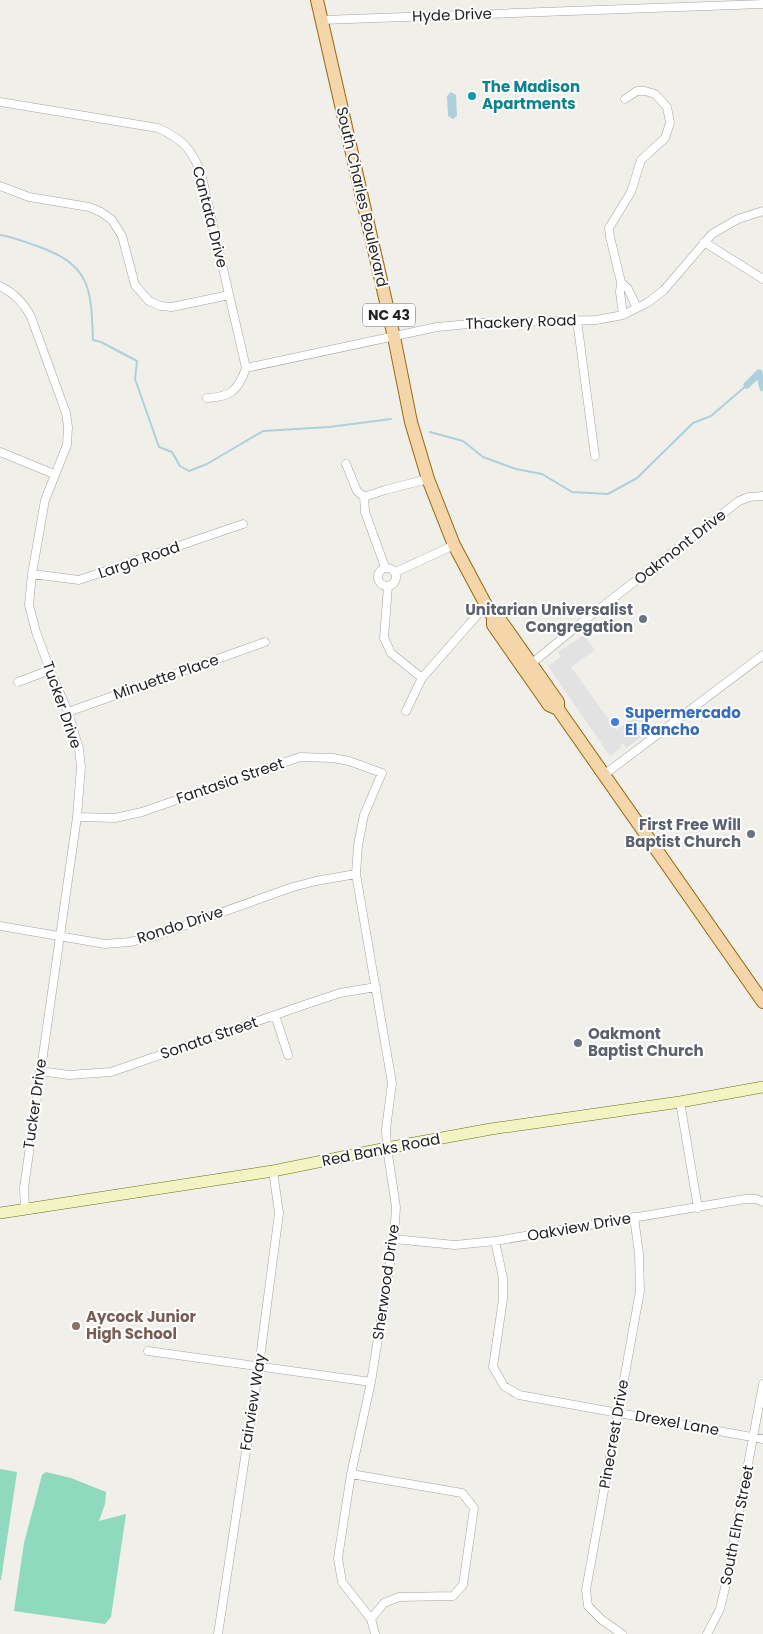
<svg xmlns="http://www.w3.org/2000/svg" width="763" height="1634" font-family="Poppins,sans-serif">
<rect width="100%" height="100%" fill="#f1efea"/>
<!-- pitch -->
<path fill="#8fd9be" d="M0,1469L17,1472L1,1580H0Z
M46,1472L71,1478L106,1492L105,1504L99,1521L126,1514L111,1617L105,1624L14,1611L24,1543L42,1475Z"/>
<!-- parking -->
<path fill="#e2e2e2" d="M584,635L595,650L571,667L616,730L640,714L648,725L646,727L649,732L626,748L623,743L620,745L622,747L610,756L548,666L561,657L558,652Z"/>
<!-- water -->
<path fill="#aed0db" d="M451,92L456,95L457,116L453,119L448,116L447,96Z"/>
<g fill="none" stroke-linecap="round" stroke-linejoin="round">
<!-- stream -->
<path stroke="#aed0db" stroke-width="2" d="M0,235C13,237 25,242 37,246C91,265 91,288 93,340L101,342L137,361L135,379L159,447L172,452L180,466L189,471L207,464L263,431L329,427L391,419
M430,432L463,441L483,457L516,469L542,474L572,492L608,494L637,478L693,423L711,416L747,385"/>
<!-- canal -->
<path stroke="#aed0db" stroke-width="7" d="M747,385L759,373L763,388"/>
<!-- street casing -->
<g stroke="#a3a3a3" stroke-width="9">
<path id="street" d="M322,20L763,4
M0,102L158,128C182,139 191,148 201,173L246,368C238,391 230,397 207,398
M0,186L29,197L89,207L101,212L112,220L122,236L135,285L149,301L160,306L172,307L229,295
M704,242L763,279
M621,282L628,289L637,308
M0,286C14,293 24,303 31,317L66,413L68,427L67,445L45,500L32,574L29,605L36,632L50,670L68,712L79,749L81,767L77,817L24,1188L25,1209
M623,315L620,292L621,282L610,237L609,228L631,192L641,160L665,138L670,123L667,107L655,94L645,91H637L625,99
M577,320L595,456
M246,368L437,327L480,323L596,320L623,315L647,303L664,290L712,234L738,219L763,211
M0,452L54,474
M346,464L357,491L364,497
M364,497L365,512L385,567
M364,497L385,490L428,479
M378 577a9 9 0 1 1 18 0a9 9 0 1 1-18 0Z
M396,572L454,545
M32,574L79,580L243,524
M388,586L384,638L391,653L422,678
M531,664L581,623L739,501L749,497L763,496
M18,682L50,670
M406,711L422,678L486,605
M68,712L265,642
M605,774L763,655
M77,817L115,818L142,812L300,757L333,758L349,761L382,773L364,815L358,845L356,874L392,1083L386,1129L387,1148L396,1207L394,1239L371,1382L351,1474L338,1558L342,1582L371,1619L375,1634
M0,926L105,944L130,942L155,936L293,887L316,881L356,874
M275,1015L288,1055
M40,1071L69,1075L111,1072L307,1004L340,993L376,987
M680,1102L698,1208
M394,1239L455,1245L495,1241L745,1199H756L763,1202
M495,1241L503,1278V1299L493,1367L504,1386L519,1395L763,1439
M148,1351L371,1382
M351,1474L462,1493L474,1508L463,1585L453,1596L399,1597L384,1603L371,1619
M218,1634L259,1366L279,1213L273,1171
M622,1634L602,1620L588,1606L586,1590L640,1291L639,1254L634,1217
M707,1634L720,1609L725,1588L763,1384"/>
</g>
<!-- secondary casing -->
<g stroke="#67740e" stroke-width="12">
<path id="secondary" d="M0,1213L273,1171L387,1148L491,1129L680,1102L763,1087"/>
</g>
<!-- primary casing -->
<g stroke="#94690c" stroke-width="14">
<path id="primary" d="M317,0L394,337L411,422L428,479L454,545L486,605L493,617L501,621L558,702V709
M493,617V625L549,705L558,709L763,1002"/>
</g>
<!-- street -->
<use href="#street" stroke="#fff" stroke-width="8"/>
<!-- secondary -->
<use href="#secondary" stroke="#f2f5c3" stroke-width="11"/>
<!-- primary -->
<use href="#primary" stroke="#f5d6aa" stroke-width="12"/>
</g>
<!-- markers -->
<circle fill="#0f9aa8" stroke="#fff" stroke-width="2" cx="472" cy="96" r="5"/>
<g fill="#6b7280" stroke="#fff" stroke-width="2">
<circle cx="643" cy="619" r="5"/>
<circle cx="751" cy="834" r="5"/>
<circle cx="578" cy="1043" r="5"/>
</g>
<circle fill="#3f7fe0" stroke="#fff" stroke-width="2" cx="615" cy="722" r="5"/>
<circle fill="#8d6e63" stroke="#fff" stroke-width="2" cx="76" cy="1326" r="5"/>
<g text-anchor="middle" stroke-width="4" stroke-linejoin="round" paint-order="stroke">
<!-- shield labels -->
<rect fill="#fff" stroke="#646464" stroke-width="1" x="363" y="303.5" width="52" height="23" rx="4"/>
<g font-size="14" font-weight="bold" fill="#222">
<text x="389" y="320">NC 43</text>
</g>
<!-- street labels -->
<g font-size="15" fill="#222" stroke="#fff">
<text transform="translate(452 15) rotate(-2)" y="5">Hyde Drive</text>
<text transform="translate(362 197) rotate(77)" y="5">South Charles Boulevard</text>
<text transform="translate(210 217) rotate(76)" y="5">Cantata Drive</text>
<text transform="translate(521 322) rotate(-2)" y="5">Thackery Road</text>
<text transform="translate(680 547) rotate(-38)" y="5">Oakmont Drive</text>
<text transform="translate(139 560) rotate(-19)" y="5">Largo Road</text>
<text transform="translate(166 677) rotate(-19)" y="5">Minuette Place</text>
<text transform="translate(62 705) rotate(71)" y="5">Tucker Drive</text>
<text transform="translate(230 781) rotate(-19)" y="5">Fantasia Street</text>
<text transform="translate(180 925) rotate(-18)" y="5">Rondo Drive</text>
<text transform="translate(209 1038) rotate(-19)" y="5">Sonata Street</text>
<text transform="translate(35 1104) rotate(-82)" y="5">Tucker Drive</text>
<text transform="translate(381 1150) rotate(-11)" y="5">Red Banks Road</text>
<text transform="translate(579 1227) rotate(-10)" y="5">Oakview Drive</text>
<text transform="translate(386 1282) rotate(-82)" y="5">Sherwood Drive</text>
<text transform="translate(253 1402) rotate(-81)" y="5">Fairview Way</text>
<text transform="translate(677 1423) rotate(10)" y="5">Drexel Lane</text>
<text transform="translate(614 1434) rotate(-80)" y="5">Pinecrest Drive</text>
<text transform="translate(737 1525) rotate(-79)" y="5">South Elm Street</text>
</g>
<!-- culture labels -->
<g font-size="15" font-weight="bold" fill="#0d838f" stroke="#fff" text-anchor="start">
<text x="482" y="92">The Madison<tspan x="482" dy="17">Apartments</tspan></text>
</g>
<!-- worship labels -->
<g font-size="15" font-weight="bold" fill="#5b616d" stroke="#fff" text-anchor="end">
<text x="633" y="615">Unitarian Universalist<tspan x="633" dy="17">Congregation</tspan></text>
<text x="741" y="830">First Free Will<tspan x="741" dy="17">Baptist Church</tspan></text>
<text x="588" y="1039" text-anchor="start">Oakmont<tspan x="588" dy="17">Baptist Church</tspan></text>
</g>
<!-- shop labels -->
<g font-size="15" font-weight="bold" fill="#366cbe" stroke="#fff" text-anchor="start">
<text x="625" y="718">Supermercado<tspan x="625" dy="17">El Rancho</tspan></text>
</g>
<!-- education labels -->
<g font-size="15" font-weight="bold" fill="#785e54" stroke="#fff" text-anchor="start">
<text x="86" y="1322">Aycock Junior<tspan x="86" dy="17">High School</tspan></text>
</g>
</g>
</svg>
